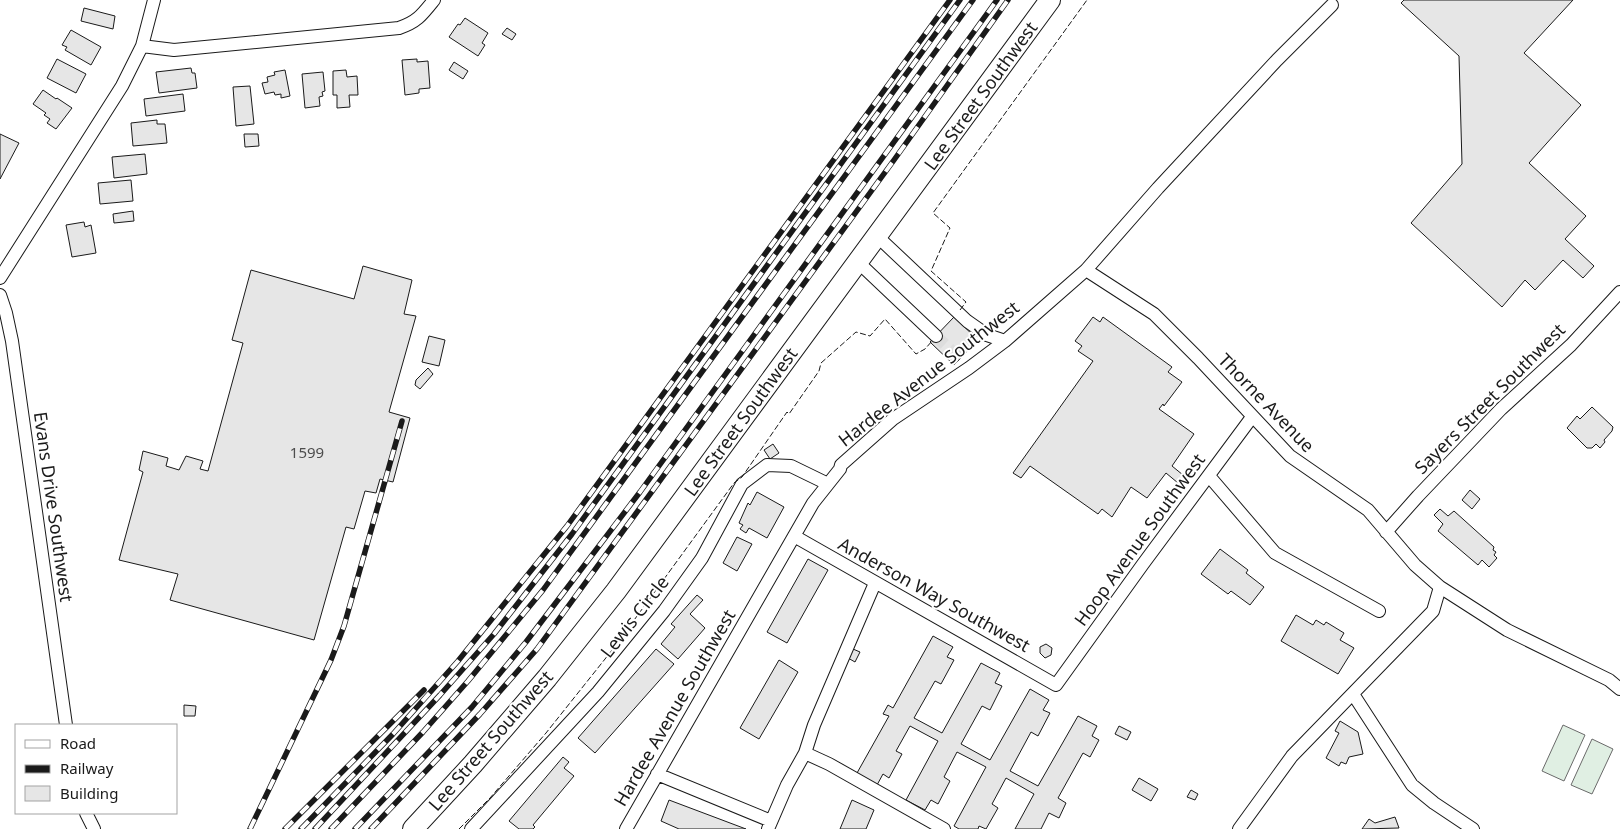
<svg xmlns="http://www.w3.org/2000/svg" width="1620" height="829" font-family="'Noto Sans',sans-serif">
<rect width="100%" height="100%" fill="#fff"/>
<!-- green -->
<path fill="#e0efe3" stroke="#6a6a6a" d="M1563,725L1585,735L1564,781L1542,771Z
M1592,739L1613,749L1592,794L1571,785Z"/>
<!-- building -->
<path fill="#e6e6e6" stroke="#1a1a1a" d="M1404,0H1573L1524,53L1581,105L1529,163L1586,216L1565,239L1594,266L1583,278L1563,260L1535,290L1525,280L1502,307L1411,223L1462,164L1459,56L1401,3Z
M84,8L115,16L113,29L81,21Z
M465,18L488,33L482,43L485,45L478,56L449,37L458,24L460,25Z
M507,28L516,34L512,40L502,34Z
M71,30L101,47L91,65L65,50L67,47L62,45Z
M57,59L86,74L76,93L47,78Z
M417,59V62L428,61L430,88L419,89V93L405,95L402,60Z
M454,62L468,71L463,79L449,70Z
M191,68L192,73H195L197,88L159,93L156,72Z
M285,70L290,96L281,98V94L275,95L274,92L265,94L262,83L268,82L267,77L275,75L274,72Z
M346,70L347,77L357,76L358,95H349L350,107L337,108V95H333V71Z
M323,72L325,91L322,92L323,96L319,97L320,106L305,108L302,74Z
M250,86L254,124L236,126L233,87Z
M43,90L56,99L57,98L72,108L56,129L47,123L50,119L44,115L46,113L33,104Z
M183,94L185,111L146,116L144,99Z
M157,120V124H165L167,143L133,146L131,123Z
M0,134L19,143L0,179Z
M244,134H258L259,146L245,147Z
M145,154L147,174L114,178L112,157Z
M131,180L133,201L100,204L98,183Z
M133,211L134,221L114,223L113,214Z
M84,222L85,227L91,225L96,253L72,257L66,225Z
M363,266L412,280L404,314L416,316L389,412L410,418L393,482L380,479L376,493L365,491L354,529L346,527L314,640L170,600L178,574L119,560L143,472L139,470L143,451L168,458L166,466L179,470L186,456L203,461L200,469L208,471L243,343L232,340L251,270L354,299Z
M954,317L978,340L954,365L930,342Z
M1093,317L1100,322L1103,317L1172,367L1168,372L1182,382L1164,406L1163,404L1159,409L1194,434L1172,466L1183,475L1178,483L1166,473L1147,498L1131,487L1112,517L1102,509L1098,514L1030,466L1021,478L1013,473L1093,361L1078,351L1082,346L1075,341Z
M429,336L445,340L439,366L422,362Z
M428,368L433,374L420,389L415,385L416,380Z
M1592,407L1613,427L1612,431L1604,440L1605,442L1600,448L1596,444L1592,448H1587L1567,428L1577,416L1580,419Z
M773,444L779,453L770,459L764,450Z
M1470,490L1480,499L1472,509L1462,500Z
M757,492L784,507L767,538L749,528L746,533L740,529L743,525L739,523L748,503L750,505Z
M1440,509L1448,516L1454,511L1494,547L1493,550L1496,552L1494,555L1497,558L1489,567L1482,560L1478,565L1438,531L1443,524L1434,515Z
M737,537L752,544L737,571L723,563Z
M1220,549L1248,570L1246,573L1264,587L1250,605L1231,591L1228,594L1201,574Z
M808,559L828,570L787,643L767,632Z
M697,595L703,600L690,614L705,628L678,659L661,644L675,627L671,624Z
M1296,615L1313,625L1316,620L1324,625L1326,622L1344,633L1340,640L1354,648L1338,674L1281,641Z
M933,636L953,647L947,657L954,660L941,684L935,681L914,718L942,733L981,663L1000,673L995,683L1002,686L990,710L982,706L961,744L990,760L1030,689L1049,700L1043,710L1050,713L1038,736L1031,732L1010,771L1038,786L1078,716L1097,726L1092,736L1099,740L1090,757L1083,753L1058,798L1066,803L1059,818L1049,813L1041,829H1015L1034,794L1006,778L992,804L998,808L986,829L979,826L978,829H959L954,826L986,767L957,752L944,777L950,781L938,804L931,800L925,810L906,800L938,741L910,726L896,751L902,754L889,778L883,774L877,785L857,773L889,716L883,714L888,705L893,708Z
M1046,644L1052,648L1051,655L1045,658L1040,653V647Z
M656,649L674,664L595,753L578,738Z
M853,649L860,652L855,662L848,658Z
M779,660L798,672L759,739L740,728Z
M184,705L196,706L195,716H184Z
M1340,721L1358,732L1363,754L1349,757L1346,764L1341,762L1339,766L1326,758L1339,733L1335,731Z
M1119,726L1131,732L1127,740L1115,734Z
M563,757L569,762L564,768L574,776L533,825L535,827L533,829H519L509,821Z
M1139,778L1158,789L1151,801L1132,790Z
M1191,790L1198,794L1195,800L1187,797Z
M669,800L746,829H679L661,821Z
M852,800L874,810L866,829H840Z
M1395,817L1399,828L1362,829L1369,819L1375,823Z"/>
<g fill="none" stroke-linecap="round" stroke-linejoin="round">
<!-- minor-tunnel -->
<path stroke="#ddd" stroke-width="12" stroke-dasharray="12 6" stroke-linecap="butt" d="M936,336L960,359"/>
<!-- minor casing -->
<g stroke="#1a1a1a" stroke-width="14">
<path id="minor" d="M142,46L174,50L399,28C417,22 422,15 434,0
M878,237L967,321L987,335L1005,341
M859,263L936,336
M1086,270L1154,314L1198,358L1290,456L1368,510L1415,565L1440,587L1507,630L1609,680L1620,689
M0,278L122,86L142,46L154,0
M0,295L6,313L12,341L66,725
M1209,476L1275,553L1379,611
M1386,532L1418,496L1501,409L1571,345L1620,292
M794,536L1056,685L1143,564L1252,417
M1353,694L1412,785L1434,803L1473,829
M805,753L829,764L944,829
M657,774L771,821
M86,813L94,829
M471,829L598,692L664,611L702,558L742,484L767,465L791,466L828,484
M626,829L813,503L840,469L841,465L893,419L969,368L1005,341L1086,270L1158,188L1277,60L1332,5
M768,829L787,785L805,753L814,725L875,583
M1239,829L1292,756L1433,611L1440,587"/>
</g>
<!-- primary casing -->
<g stroke="#1a1a1a" stroke-width="22">
<path id="primary" d="M413,829L473,764L547,678L616,591L1050,0"/>
</g>
<!-- minor -->
<use href="#minor" stroke="#fff" stroke-width="12"/>
<!-- primary -->
<use href="#primary" stroke="#fff" stroke-width="20"/>
<!-- rail casing -->
<g stroke="#1a1a1a" stroke-width="5.5">
<path id="rail" d="M250,829L331,660L344,626L402,421
M285,829L424,690
M301,829L393,734L458,661L567,526L950,0
M315,829L440,695L494,634L572,534L960,0
M331,829L423,732L468,681L543,590L973,0
M355,829L472,707L526,642L640,492L997,0
M371,829L480,714L537,649L894,160L1008,0"/>
</g>
<!-- rail -->
<use href="#rail" stroke="#fff" stroke-width="4" stroke-dasharray="11" stroke-linecap="butt"/>
<!-- fence -->
<path stroke="#1a1a1a" stroke-width="1" stroke-dasharray="6 2.5" stroke-linecap="butt" d="M960,310L966,302L931,271L950,228L933,213L1087,0
M459,829L490,798L546,733L613,649L734,483L742,477L787,412L789,414L819,371L821,363L856,332L870,336L885,319L916,354L925,349L933,340"/>
</g>
<g text-anchor="middle" stroke-width="4" stroke-linejoin="round" paint-order="stroke">
<!-- number labels -->
<g font-size="15" fill="#4d4d4d">
<text x="307" y="458">1599</text>
</g>
<!-- street labels -->
<g font-size="18" fill="#1a1a1a" stroke="#fff">
<text transform="translate(981 96) rotate(-54)" y="6">Lee Street Southwest</text>
<text transform="translate(929 374) rotate(-38)" y="6">Hardee Avenue Southwest</text>
<text transform="translate(1490 399) rotate(-45)" y="6">Sayers Street Southwest</text>
<text transform="translate(1266 403) rotate(46)" y="6">Thorne Avenue</text>
<text transform="translate(741 422) rotate(-54)" y="6">Lee Street Southwest</text>
<text transform="translate(53 507) rotate(82)" y="6">Evans Drive Southwest</text>
<text transform="translate(1140 540) rotate(-54)" y="6">Hoop Avenue Southwest</text>
<text transform="translate(934 595) rotate(29)" y="6">Anderson Way Southwest</text>
<text transform="translate(635 617) rotate(-52)" y="6">Lewis Circle</text>
<text transform="translate(675 708) rotate(-60)" y="6">Hardee Avenue Southwest</text>
<text transform="translate(491 741) rotate(-49)" y="6">Lee Street Southwest</text>
</g>
</g>
<!-- legend -->
<rect x="15" y="724" width="162" height="90" fill="#ffffff" stroke="#a3a3a3"/>
<rect x="25" y="740" width="25" height="8" fill="#ffffff" stroke="#a3a3a3"/>
<text x="60" y="749" font-size="15" fill="#1a1a1a">Road</text>
<rect x="25" y="765" width="25" height="8" fill="#1a1a1a" stroke="#a3a3a3"/>
<text x="60" y="774" font-size="15" fill="#1a1a1a">Railway</text>
<rect x="25" y="786" width="25" height="15" fill="#e6e6e6" stroke="#a3a3a3"/>
<text x="60" y="799" font-size="15" fill="#1a1a1a">Building</text>
</svg>
